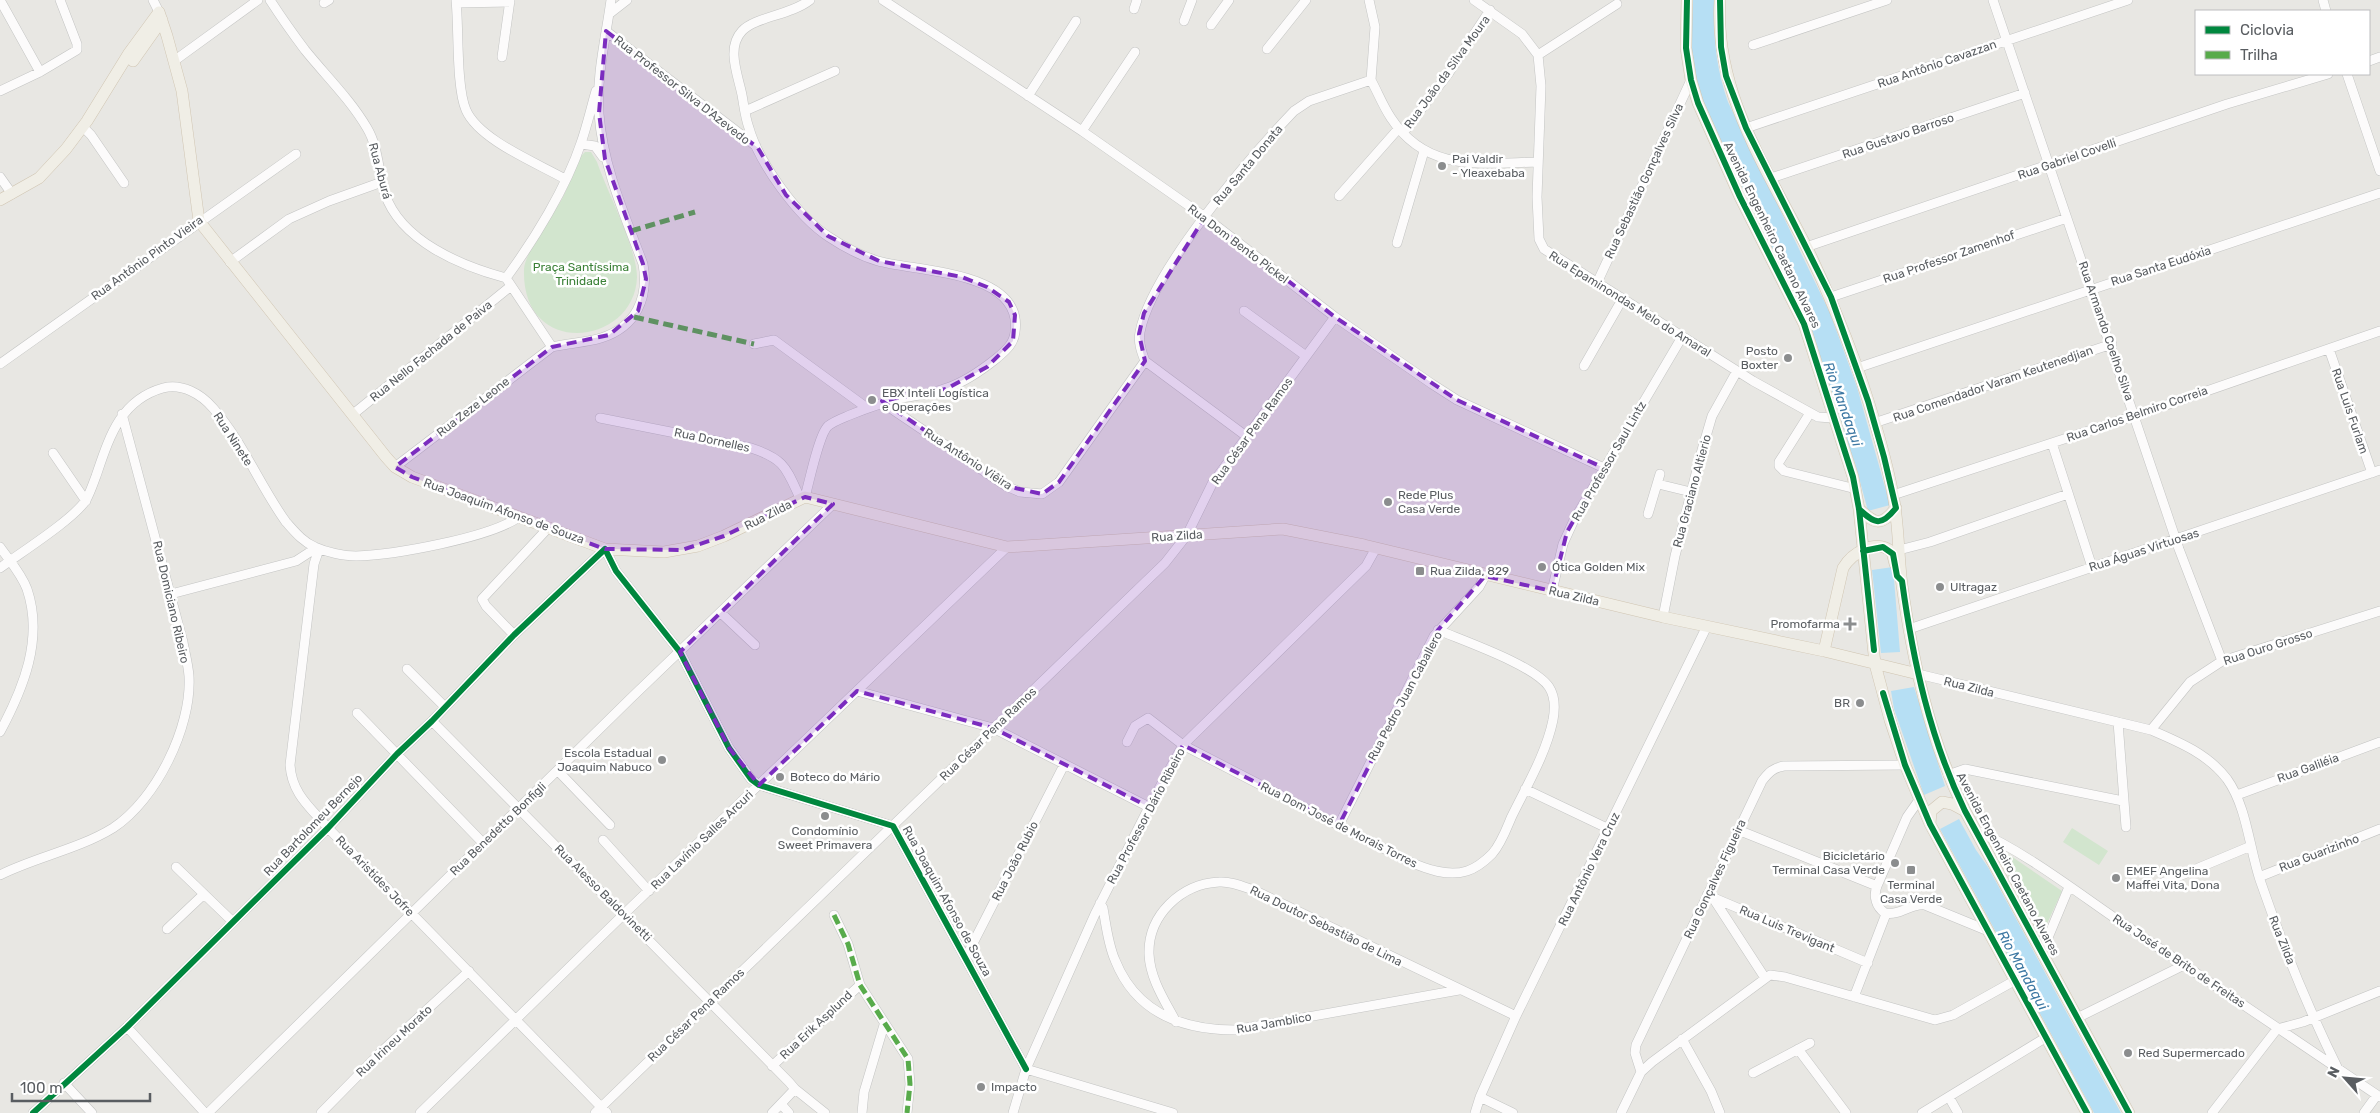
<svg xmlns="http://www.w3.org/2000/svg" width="2380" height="1113" font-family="Rubik,sans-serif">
<rect width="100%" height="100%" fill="#e8e7e3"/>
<!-- park -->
<path fill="#d2e5ce" d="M585,152H591L597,162C607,191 637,249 637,277C635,346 521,360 524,269C525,252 553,215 562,199C569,185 574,171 580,157Z
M2072,828L2108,851L2099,865L2063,842Z
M2005,852L2062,891L2046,926L2038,927L2034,922L1998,857Z"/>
<!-- water -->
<path fill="#b6dff4" d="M1690,0H1714C1713,36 1716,68 1728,102L1830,313L1857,387L1890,505L1868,511L1855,463L1761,229L1699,95L1689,50Z
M1893,567L1900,652L1881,653L1872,570Z
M1914,687L1945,786L1924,795L1894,709L1891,691Z
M1959,819L1976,850L1988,867L2121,1113H2094L1940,829Z"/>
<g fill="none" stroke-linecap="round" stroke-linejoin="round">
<!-- minor casing -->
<g stroke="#c3c4c3" stroke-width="10">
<path id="minor" d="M0,0L40,72L77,50V44L60,0
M153,0L159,12
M270,0C281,17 293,34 305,50C326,76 350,99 367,128C379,148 378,172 385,194C401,241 461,266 506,278
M456,0C459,28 456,87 466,110C479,140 537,163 565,179
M883,0L1082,131L1205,217L1335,317L1432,384L1457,400L1604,468
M1474,0L1522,34L1538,55L1541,86L1537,197L1539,239L1544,249L1753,381L1818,417L1832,418
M1993,0L2179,549L2222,661
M2323,0L2326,11
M324,3L329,0
M457,3L510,2
M1134,9L1137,0
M609,14L627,0
M1184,21L1192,0
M1211,25L1229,0
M606,31L756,146
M1753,45L1887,0
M1267,49L1306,0
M1538,55L1617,4
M502,57L510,0
M174,61L258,0
M2369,61L2380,57
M2347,74L2380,171
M1371,80C1378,93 1383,106 1391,118C1427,173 1481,163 1538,162
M0,91L40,72
M1028,96L1076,21
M745,111L835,71
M83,127L91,135L124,183
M1746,128L2128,0
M1082,131L1135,52
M1403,133L1448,74L1490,10
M581,144L595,146L603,157
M0,177L12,194
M1771,178L2025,93
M1339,196L1399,128
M1397,243L1424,151
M1806,247L2227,104L2328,74
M230,262L289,219L329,201L382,182
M506,278L552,347C568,343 585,343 601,338C636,327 649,298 643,264C625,216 603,167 599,114C596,76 606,37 611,0
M506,278C534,240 566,188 581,143C587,126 591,108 596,91
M1597,283L1691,80
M1831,297L2067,218
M1244,311L1306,356
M754,344L774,340L867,408
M2329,349L2372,473
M0,364L296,154
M1584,366L1623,298
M1857,368L2380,193
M883,403L1006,486L1020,492L1042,494L1059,482L1145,361
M1810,413L1779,462V466L1784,471L1856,489
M352,415L511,286
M600,418L751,448C785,459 786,468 800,498
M1874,423L2112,344
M1246,436L1145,361C1141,351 1138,342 1140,332C1151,272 1250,157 1294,111L1309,101L1371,80L1375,27L1369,0
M2052,443L2092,567
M53,453L86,501
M395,467L552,347
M1658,484L1691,492
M1893,495L2149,411L2380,331
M805,497C809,483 819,434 828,426C834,421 843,418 850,415C867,408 884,402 902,398C917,395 932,394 947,388C965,382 982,370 997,358C1005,351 1014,344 1015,332C1024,270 916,272 878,261C861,256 844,247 829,237C798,217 759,163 749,128C745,117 744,106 742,95C738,75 726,48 742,31C755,17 791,15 810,0
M1648,514L1660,474
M0,547C9,560 21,573 27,589C44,639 23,689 0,732
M319,549L314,564L290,765C292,794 310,807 328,828L607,1113
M1899,550L1930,542L2068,494
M0,568C20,553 74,519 86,500C90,493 93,484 96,476C109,438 120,400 163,388C182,383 201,394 213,408C243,442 260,486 286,522C295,532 303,542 315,547C326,552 343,556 356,556C393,555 489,538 519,517
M1552,591L1563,544L1574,520L1682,337
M171,594L296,561L316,548
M721,613L755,645
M1663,617L1675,556L1702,450L1712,416L1737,371
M1909,629L2380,470
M514,635L486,606L482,599L549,527
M407,669L445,707
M1918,674L2151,730C2179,742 2208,754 2227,779C2247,807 2249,847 2260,880C2282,944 2308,1008 2338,1069
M857,691L993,728L1149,807
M357,713L483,843
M432,721L789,1082L795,1089L772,1113
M2118,722L2126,827
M2151,730L2190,682L2222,661L2380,611
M1127,742L1135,726L1148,718L1183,745L1408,861C1426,869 1448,877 1467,871C1476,868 1485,861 1492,854C1501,844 1506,830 1511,818C1526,787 1546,754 1553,720C1555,709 1555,696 1549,687C1534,665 1464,641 1438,630
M558,771L610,825
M1948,775L1965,769L2123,801
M1525,789L1609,829
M2237,795L2380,742
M1919,800L1907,817L1877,886C1873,896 1876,907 1885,913C1900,916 1911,903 1925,905L1986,930
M1339,825L1434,636L1479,587L1485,576
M1738,830L1877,886
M1975,830C2026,852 2079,894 2125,925C2210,983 2295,1040 2380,1097
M603,840L649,891
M176,867L233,922
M0,875C36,857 79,849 113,828C156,800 192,727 189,676C188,664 185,653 183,642L122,414
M2259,877L2380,829
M2160,884L2251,846
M1707,895L1868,963
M1713,898L1765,978
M1100,903L1103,908C1106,925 1108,944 1115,960C1136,1013 1182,1030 1235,1030L1459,990
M834,915L848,944L860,985L908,1059L910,1084L907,1113
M167,929L204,894
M2042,952L2069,887
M966,957L1064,765
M1854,997L1886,914
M2077,1018L2184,965
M1176,1022C1165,1001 1150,979 1149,954C1148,915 1181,884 1219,882C1232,881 1244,887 1256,891L1516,1016
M127,1027L205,1113
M2277,1029L2303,1022L2380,991
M1682,1039L1711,1091L1720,1113
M1798,1049L1846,1113
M772,1066L860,985
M1026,1069L1173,1113
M1641,1072L1635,1053L1636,1045L1762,781C1769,772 1773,768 1784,766L1905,765
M1753,1073L1810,1043
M64,1083L92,1113
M795,1089L825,1113
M1480,1097L1513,1113
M1949,1097L1958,1113
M781,1104L789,1113
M33,1113L127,1027L233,922L328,828L397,754L432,721L514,635L605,549L616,571L680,652L729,748L751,779L759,785L893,826L1026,1069
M208,1113L630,699L833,504
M321,1113L382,1051L469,971
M420,1113L624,914L1007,547
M595,1113L1165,563L1187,535L1212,484L1335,317
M862,1113L864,1092L884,1025
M1013,1113L1026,1069L1095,914L1149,807L1183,745L1366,566L1376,548
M1475,1113L1480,1097L1516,1016L1707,626
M1621,1113L1641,1072L1652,1062L1770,975L1785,977L1935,1020L1953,1015L2014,981
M1922,1113L2045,1038
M2212,1113L2277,1029
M2364,1113L2377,1095"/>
</g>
<!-- major casing -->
<g stroke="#d0c5b2" stroke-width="12">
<path id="major" d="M1687,0L1686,48L1691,80L1698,103L1740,197L1804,324L1853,477L1859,509L1875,664L1890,720L1905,765L1930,824L2087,1113
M1720,0C1714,92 1767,169 1807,248C1826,287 1842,326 1857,367C1871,408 1885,452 1893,495C1899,524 1898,555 1902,585C1913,663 1930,740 1965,811L2129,1113
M133,61L162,20
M0,200L39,178L66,149L87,121L129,53L159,12L167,36L182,91L199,221L386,457L395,467L412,477L605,549L664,552L698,546L724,536L805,497L1007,547L1283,529L1364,545L1663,617L1824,651L1918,674
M1859,509C1875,524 1881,527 1896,508
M1824,651L1843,568C1852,553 1876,538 1892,552L1895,564
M1930,824L1931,811L1942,802L1952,804L1965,811"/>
</g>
<!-- minor -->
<use href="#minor" stroke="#fcfbfb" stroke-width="9"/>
<!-- major -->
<use href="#major" stroke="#f0eee6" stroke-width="11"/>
<!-- quiet -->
<path stroke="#58ab4b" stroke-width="5" stroke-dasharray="10 5" stroke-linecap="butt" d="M631,231L695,212
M634,317L754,344
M834,915L848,944L860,985L908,1059L910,1084L907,1113"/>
<!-- cycleway casing -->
<g stroke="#fff" stroke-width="9">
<path id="cycleway" d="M1687,0L1686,48L1691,80L1698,103L1740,197L1804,324L1853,477L1859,509L1874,650
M1720,0L1721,47L1726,76L1746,128L1831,297L1868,401L1884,457L1896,508C1881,527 1875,524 1859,509
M1863,551L1883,547L1893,554L1897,576L1902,581C1913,661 1930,739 1965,811L2129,1113
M1883,693L1905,765L1930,824L2087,1113
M33,1113L127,1027L233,922L328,828L397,754L432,721L514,635L605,549L616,571L680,652L729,748L751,779L759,785L893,826L1026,1069"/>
</g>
<!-- cycleway -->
<use href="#cycleway" stroke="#00873e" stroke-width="6"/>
</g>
<!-- marked area -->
<path fill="#7b2cbf" fill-opacity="0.2" stroke="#7b2cbf" stroke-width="4" stroke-dasharray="10 6" stroke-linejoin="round" d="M606,31L758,148L786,195L828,236L879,261L962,277L987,287L1009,302L1015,315L1013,341L987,367L946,389L882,401L1006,486L1042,494L1059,482L1145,361L1139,334L1144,313L1205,217L1335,317L1457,400L1604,468L1567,532L1552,591L1485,576L1438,630L1339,825L1183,745L1149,807L993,728L857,691L759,785L729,748L680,652L833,504L805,497L724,536L682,550L605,549L412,477L395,467L552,347L609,335L638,311L646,279L643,264L605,159L599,113Z"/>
<!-- markers -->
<g fill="#8b8d8e" stroke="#fff" stroke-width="2">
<circle cx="1442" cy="166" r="5"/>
<circle cx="1788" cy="358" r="5"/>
<circle cx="872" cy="400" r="5"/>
<circle cx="1388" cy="502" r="5"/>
<circle cx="1542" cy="567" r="5"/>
<rect x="1415" y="566" width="10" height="10" rx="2.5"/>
<circle cx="1940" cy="587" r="5"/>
<path d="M1847.5 616.5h5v5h5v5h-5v5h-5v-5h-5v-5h5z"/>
<circle cx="1860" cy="703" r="5"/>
<circle cx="662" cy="760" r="5"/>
<circle cx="780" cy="777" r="5"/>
<circle cx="825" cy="816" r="5"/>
<circle cx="1895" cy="863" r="5"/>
<rect x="1906" y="865" width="10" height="10" rx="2.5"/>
<circle cx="2116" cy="878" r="5"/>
<circle cx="2128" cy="1053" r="5"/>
<circle cx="981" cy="1087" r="5"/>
</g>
<g text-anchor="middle" stroke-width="5" stroke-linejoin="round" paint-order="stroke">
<!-- street labels -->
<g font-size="12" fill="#595d61" stroke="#fff">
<text transform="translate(1937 64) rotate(-19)" y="4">Rua Antônio Cavazzan</text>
<text transform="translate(1447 72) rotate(-54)" y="4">Rua João da Silva Moura</text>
<text transform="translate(682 90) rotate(38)" y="4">Rua Professor Silva D'Azevedo</text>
<text transform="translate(1898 136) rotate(-19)" y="4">Rua Gustavo Barroso</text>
<text transform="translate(2067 159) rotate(-19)" y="4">Rua Gabriel Covelli</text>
<text transform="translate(1248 165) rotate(-50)" y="4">Rua Santa Donata</text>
<text transform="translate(380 171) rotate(75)" y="4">Rua Aburá</text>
<text transform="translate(1644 181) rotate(-65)" y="4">Rua Sebastião Gonçalves Silva</text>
<text transform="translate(1772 235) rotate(64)" y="4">Avenida Engenheiro Caetano Alvares</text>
<text transform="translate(1238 244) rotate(37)" y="4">Rua Dom Bento Pickel</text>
<text transform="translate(1949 257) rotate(-19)" y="4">Rua Professor Zamenhof</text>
<text transform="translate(147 258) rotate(-36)" y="4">Rua Antônio Pinto Vieira</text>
<text transform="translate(2161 266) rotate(-18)" y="4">Rua Santa Eudóxia</text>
<text transform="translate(1630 304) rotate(32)" y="4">Rua Epaminondas Melo do Amaral</text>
<text transform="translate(2106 331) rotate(71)" y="4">Rua Armando Coelho Silva</text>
<text transform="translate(431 351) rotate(-39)" y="4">Rua Nello Fachada de Paiva</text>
<text transform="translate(1993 384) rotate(-19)" y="4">Rua Comendador Varam Keutenedjian</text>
<text transform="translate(473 407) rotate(-38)" y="4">Rua Zeze Leone</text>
<text transform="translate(2350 411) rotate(71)" y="4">Rua Luis Furlam</text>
<text transform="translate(2137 414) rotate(-19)" y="4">Rua Carlos Belmiro Correia</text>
<text transform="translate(1252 431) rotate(-54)" y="4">Rua César Pena Ramos</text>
<text transform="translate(233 439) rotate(57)" y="4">Rua Ninete</text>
<text transform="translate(712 440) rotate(12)" y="4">Rua Dornelles</text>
<text transform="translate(968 459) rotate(33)" y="4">Rua Antônio Viêira</text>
<text transform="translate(1609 461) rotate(-60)" y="4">Rua Professor Saul Lintz</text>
<text transform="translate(1692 491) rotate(-75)" y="4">Rua Graciano Altierio</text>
<text transform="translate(504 511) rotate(20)" y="4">Rua Joaquim Afonso de Souza</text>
<text transform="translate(768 515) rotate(-27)" y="4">Rua Zilda</text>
<text transform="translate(1177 536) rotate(-4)" y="4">Rua Zilda</text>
<text transform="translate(2144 550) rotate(-18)" y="4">Rua Águas Virtuosas</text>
<text transform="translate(1574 596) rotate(13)" y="4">Rua Zilda</text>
<text transform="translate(171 602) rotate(77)" y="4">Rua Domiciano Ribeiro</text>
<text transform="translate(2268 647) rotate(-18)" y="4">Rua Ouro Grosso</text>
<text transform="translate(1969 687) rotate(14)" y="4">Rua Zilda</text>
<text transform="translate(1405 696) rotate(-62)" y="4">Rua Pedro Juan Caballero</text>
<text transform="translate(988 734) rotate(-44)" y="4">Rua César Pena Ramos</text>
<text transform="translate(2308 768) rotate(-20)" y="4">Rua Galiléia</text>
<text transform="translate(1146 816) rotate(-62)" y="4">Rua Professor Dário Ribeiro</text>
<text transform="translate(313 825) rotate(-46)" y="4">Rua Bartolomeu Bernejo</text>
<text transform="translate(1339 825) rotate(27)" y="4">Rua Dom José de Morais Torres</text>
<text transform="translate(498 829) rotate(-44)" y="4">Rua Benedetto Bonfigli</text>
<text transform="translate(702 840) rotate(-44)" y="4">Rua Lavínio Salles Arcuri</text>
<text transform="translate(2319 853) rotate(-21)" y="4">Rua Guarizinho</text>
<text transform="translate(1015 861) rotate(-63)" y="4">Rua João Rubio</text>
<text transform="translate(2008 864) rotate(62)" y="4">Avenida Engenheiro Caetano Alvares</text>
<text transform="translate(1589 869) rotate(-64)" y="4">Rua Antônio Vera Cruz</text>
<text transform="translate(375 876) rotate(46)" y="4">Rua Aristides Jofre</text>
<text transform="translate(1715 879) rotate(-65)" y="4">Rua Gonçalves Figueira</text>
<text transform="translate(603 893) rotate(45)" y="4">Rua Alesso Baldovinetti</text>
<text transform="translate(947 901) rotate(61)" y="4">Rua Joaquim Afonso de Souza</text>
<text transform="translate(1326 926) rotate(26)" y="4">Rua Doutor Sebastião de Lima</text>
<text transform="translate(1787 929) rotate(23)" y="4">Rua Luis Trevigant</text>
<text transform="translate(2282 940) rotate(68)" y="4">Rua Zilda</text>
<text transform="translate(2179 961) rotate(34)" y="4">Rua José de Brito de Freitas</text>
<text transform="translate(696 1015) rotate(-44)" y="4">Rua César Pena Ramos</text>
<text transform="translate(1274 1023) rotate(-10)" y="4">Rua Jamblico</text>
<text transform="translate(816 1025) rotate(-43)" y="4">Rua Erik Asplund</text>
<text transform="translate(394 1041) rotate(-43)" y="4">Rua Irineu Morato</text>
</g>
<!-- poi labels -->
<g font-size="12" fill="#595d61" stroke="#fff" text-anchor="start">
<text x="1452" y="163">Pai Valdir<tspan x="1452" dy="14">- Yleaxebaba</tspan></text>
<text x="1778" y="355" text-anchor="end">Posto<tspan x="1778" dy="14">Boxter</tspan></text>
<text x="882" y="397">EBX Inteli Logística<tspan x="882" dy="14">e Operações</tspan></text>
<text x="1398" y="499">Rede Plus<tspan x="1398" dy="14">Casa Verde</tspan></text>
<text x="1552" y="571">Ótica Golden Mix</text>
<text x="1430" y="575">Rua Zilda, 829</text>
<text x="1950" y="591">Ultragaz</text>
<text x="1840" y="628" text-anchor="end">Promofarma</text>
<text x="1850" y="707" text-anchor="end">BR</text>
<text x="652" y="757" text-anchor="end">Escola Estadual<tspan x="652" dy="14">Joaquim Nabuco</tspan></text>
<text x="790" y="781">Boteco do Mário</text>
<text x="825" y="835" text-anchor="middle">Condomínio<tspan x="825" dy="14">Sweet Primavera</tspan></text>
<text x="1885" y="860" text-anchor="end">Bicicletário<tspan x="1885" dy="14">Terminal Casa Verde</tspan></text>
<text x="2126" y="875">EMEF Angelina<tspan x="2126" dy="14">Maffei Vita, Dona</tspan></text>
<text x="1911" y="889" text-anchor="middle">Terminal<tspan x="1911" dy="14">Casa Verde</tspan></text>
<text x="2138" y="1057">Red Supermercado</text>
<text x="991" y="1091">Impacto</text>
</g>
<!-- park labels -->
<g font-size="12" fill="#3b8137" stroke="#fff">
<text x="581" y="271">Praça Santíssima<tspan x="581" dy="14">Trinidade</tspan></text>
</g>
<!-- water labels -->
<g font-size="14" font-style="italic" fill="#3d78a3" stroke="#fff">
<text transform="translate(1843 404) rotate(70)" y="5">Rio Mandaqui</text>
<text transform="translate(2023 970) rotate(61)" y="5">Rio Mandaqui</text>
</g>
</g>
<!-- legend -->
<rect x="2195" y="10" width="175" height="65" fill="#ffffff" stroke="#bdbec0"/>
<rect x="2205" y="26" width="25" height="8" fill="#00873e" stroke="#bdbec0"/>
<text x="2240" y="35" font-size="15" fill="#595d61">Ciclovia</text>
<rect x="2205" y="51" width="25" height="8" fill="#58ab4b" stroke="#bdbec0"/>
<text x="2240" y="60" font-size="15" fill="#595d61">Trilha</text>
<!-- north arrow -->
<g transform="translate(2345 1078) rotate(297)" stroke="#ffffff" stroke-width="4" paint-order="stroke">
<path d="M0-4L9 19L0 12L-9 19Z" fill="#595d61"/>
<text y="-8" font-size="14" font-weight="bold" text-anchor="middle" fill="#595d61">N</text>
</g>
<!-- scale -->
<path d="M12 1093v8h138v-8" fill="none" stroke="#595d61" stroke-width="2.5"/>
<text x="20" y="1093" font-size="15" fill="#595d61" stroke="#ffffff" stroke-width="4" paint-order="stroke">100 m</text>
</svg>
